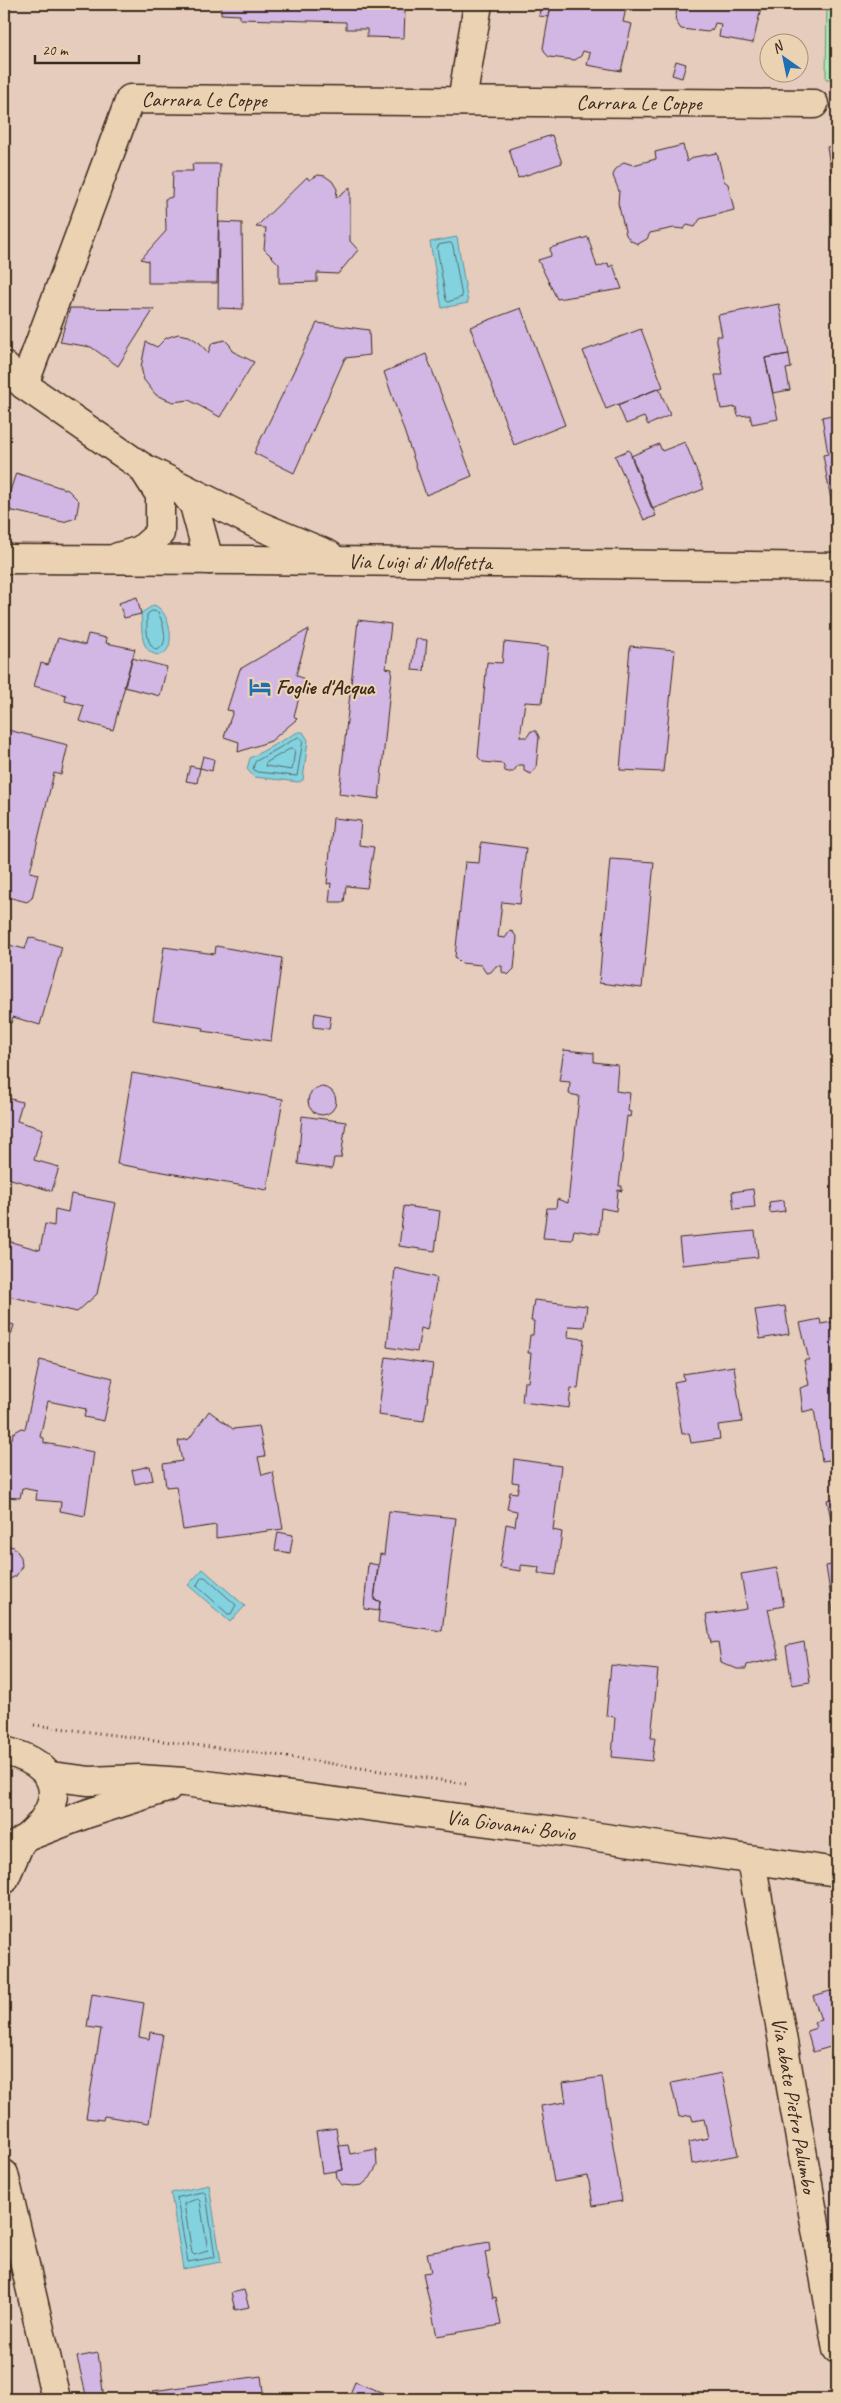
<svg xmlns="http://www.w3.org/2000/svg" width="841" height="2403" font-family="Caveat,sans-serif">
<rect width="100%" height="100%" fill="#e6ccbd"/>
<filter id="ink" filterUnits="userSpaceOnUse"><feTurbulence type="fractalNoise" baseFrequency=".02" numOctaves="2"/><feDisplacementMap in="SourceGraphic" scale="10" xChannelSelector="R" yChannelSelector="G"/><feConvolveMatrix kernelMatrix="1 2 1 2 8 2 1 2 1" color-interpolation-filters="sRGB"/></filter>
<g filter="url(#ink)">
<!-- green -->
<path fill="#a5ebb8" stroke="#708a6b" d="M827,4H837V79H826Z"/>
<!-- water -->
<path fill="#83d2e0" stroke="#668f92" d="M457,237L468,303L442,308L430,242Z
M154,605C167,610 173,633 169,646C164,660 149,656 144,643C141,634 142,623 141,613Z
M298,732H303L308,740L303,780L299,782L254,777L247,769L250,758Z
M203,1569L245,1606L230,1622L188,1585Z
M209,2185L221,2262L183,2269L171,2193Z"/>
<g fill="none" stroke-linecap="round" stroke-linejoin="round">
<!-- shore -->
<path stroke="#586d6c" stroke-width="1" d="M451,243L453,246L462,297L448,302L446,300L437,248L439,245Z
M152,611L158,612C163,623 171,646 156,650C145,643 147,627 147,615Z
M299,737L303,740L297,776L257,772L253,769L255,762Z
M292,748L295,750L292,770L265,766L266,763Z
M202,1577H205L236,1605L231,1614H228L197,1586Z
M203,2192L206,2194L215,2257L188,2262L177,2198Z
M198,2199L200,2201L208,2251L194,2255L192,2253L184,2204Z"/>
</g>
<!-- building -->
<path fill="#d2b6e4" stroke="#3b2a1e" d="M221,4H396V10H405L404,38L367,37V29H346V22L240,19V15L221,14Z
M541,4H551L549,17L539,16Z
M551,4H627L623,22L632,24L621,71L587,65L590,53L583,51L581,56L575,60L549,57L546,54L543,48Z
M678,4H762L753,43L719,37L721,24L715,23L713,29L708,32L681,29L675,20Z
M676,61L686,64L682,78L672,75Z
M552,135L562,163L518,178L509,149Z
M683,145L687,162L694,157L717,153L724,181L728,184L734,210L700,219L695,227L687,225L684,229L674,228L650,233L647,239L638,244L631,241L626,235L618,203L619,191L613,176L615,170L624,162L633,165L656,159L655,152Z
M837,145V208L827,147Z
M192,164H220L217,283H148V261L141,259L166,231L165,199L172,197L173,171H193Z
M318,175L325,176L332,181L337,189L336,198L350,187V241L358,250L338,274L317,273V282L279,283V264L264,249L266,228L256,227L307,177L309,180Z
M219,222L242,223L243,309L218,308Z
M588,237L597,267L608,263L609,267L613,265L622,289L557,299L538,260L551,256L550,248Z
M779,304L789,354L765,358L778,419L752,424L750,415L738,416L736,407L721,409L715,375H723L716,336H722L718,315Z
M70,308L154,309L118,366L91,347L60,342Z
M521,308L565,425L514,445L470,327Z
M317,323L369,330L370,355L345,358L294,473L254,453Z
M641,329L663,387L606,409L583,351Z
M178,334L189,336L200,343L208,353L212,343L225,340L230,345L232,351L254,362L220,417L189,400L173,402L156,395L144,380L141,367L146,342L157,347L166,338Z
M426,354L472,476L426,495L384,372Z
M789,354L791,368L786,369L790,390L773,393L765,358Z
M659,388L670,415L648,425L644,417L626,424L618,405Z
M837,414V505L832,506L823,455L828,454L822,417Z
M685,442L704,489L652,509L631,456L659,444L662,451Z
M629,450L656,516L644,520L615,456Z
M16,473L68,490L79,501L76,518L63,522L4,509Z
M137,597L141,614L124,618L119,603Z
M358,620L391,624L386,668L392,669L379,799L339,794Z
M309,629L296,675L304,679L294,716L297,719L271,741L238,752L239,742L224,737L233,711L227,710L240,669Z
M88,634L107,638L106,643L135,649L113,730L79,721L84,706L65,701L66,695L34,686L41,663L48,665L58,638L85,645Z
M416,639L427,640L424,671L412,670Z
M504,642L548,647L542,703L525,702L520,737H527L531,731H536L539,737L536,768L531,774L524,771V765H518L513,772H508L505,771L503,764L483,762L478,757L487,662L502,663Z
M630,646L675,650L663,772L620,770Z
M132,658L167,667L160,696L124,687Z
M4,729L68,745L61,775L54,773L30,872L38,874L32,898L27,902L4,896Z
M203,756L214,759L212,771L200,768Z
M190,766L200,768L197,783L186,781Z
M333,818L361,821L359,845L374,847L367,888L346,886L344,902H329L331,883L327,884Z
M481,842L526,848L520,904L502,902L498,937L505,938L510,931L513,932L517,938L514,969L508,975L502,972V966H496L491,972L486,973L481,965L461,963L455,957L465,862L479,863Z
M610,859L654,862L642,988L599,983Z
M29,937L62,947L40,1025L13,1017L11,1023L4,1021V948L5,944L25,949Z
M216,946L282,958L271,1041L203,1031L204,1028L153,1020L164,947L215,954Z
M315,1013L331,1016L329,1029L313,1027Z
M564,1050L594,1053V1062L618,1065L616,1091L630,1093L628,1111L631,1112L630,1117L627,1116L619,1186H622V1191L618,1190L616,1211L601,1208L599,1234L574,1230L572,1240L543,1238L547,1208H556L557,1199L568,1203L579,1096L569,1094L570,1082L559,1081Z
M132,1073L283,1099L267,1190L117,1164Z
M308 1101a14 14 0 1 1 28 0a14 14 0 1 1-28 0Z
M4,1097L22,1102L17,1121L43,1129L34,1160L59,1167L52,1191L4,1177Z
M302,1116L346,1122L341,1158H334L332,1169L298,1164Z
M753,1189L755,1207L734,1209L732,1192Z
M71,1194L116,1203L97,1294L77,1312L4,1295V1240L40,1250L45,1224L54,1226L55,1209L68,1212Z
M784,1200L785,1211L770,1213L769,1202Z
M404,1206L440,1211L435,1251L399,1246Z
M755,1231L758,1257L682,1265L679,1238Z
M395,1268L437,1278L427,1330L421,1328L417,1352L387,1347Z
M534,1300L587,1306L584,1327L569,1326L568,1337L584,1339L578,1389L571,1388L569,1408L522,1402L524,1382H528L531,1353H528L530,1335H533L534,1321H531Z
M785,1306L789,1334L760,1339L755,1310Z
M820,1319L821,1324L837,1321V1459L822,1461L814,1409L803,1412L800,1388L809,1385L804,1360H809L800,1323Z
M4,1322L14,1325L11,1335L4,1334Z
M386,1357L433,1364L424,1421L378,1415Z
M40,1360L113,1378L104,1421L84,1417L86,1409L48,1401L40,1437L44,1438V1443L94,1452L85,1516L60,1511L61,1502L36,1500L37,1491L22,1488L20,1498L4,1497V1438L12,1439L13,1433L22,1428L25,1429Z
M734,1366L742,1422L718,1425L720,1439L691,1443L689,1433L682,1434L674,1382L684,1380L683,1374Z
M209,1411L233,1429L259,1426L265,1456L258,1457L262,1475L273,1472L283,1529L216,1538V1525L183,1530L176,1486L166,1487L163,1464L182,1461L178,1441L189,1439Z
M514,1459L561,1466L553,1530L562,1532L556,1575L538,1573L539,1567L521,1565V1571L500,1568L506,1524L515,1526L517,1511L507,1509L510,1492L517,1493L519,1483L512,1482Z
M150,1466L153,1480L135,1484L132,1470Z
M837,1498V1547L827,1500Z
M389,1511L456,1518L442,1631L378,1622L380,1601L374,1600L380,1554L384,1555Z
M278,1532L293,1535L290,1553L275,1550Z
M4,1545L14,1547L21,1557L22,1566L16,1576L4,1582Z
M368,1563L378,1565L374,1600L380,1601L379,1611L364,1609Z
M837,1564V1626L835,1625L826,1566Z
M777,1568L784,1606L768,1609L779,1658L747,1665L746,1669H737L721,1662L718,1642L711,1643L706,1615L747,1609L741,1574Z
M804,1642L810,1682L792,1685L786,1646Z
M611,1665L658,1670L651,1738H655L652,1761L612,1757L615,1717L606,1716Z
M837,1989V2045L813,2052L807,2031L816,2028L814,2022L821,2020L813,1996Z
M92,1994L144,2003L139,2037L149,2039L150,2032L163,2034L149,2123L104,2116L103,2120L86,2118L101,2029L87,2027Z
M722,2073L738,2155L692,2164L689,2142L708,2138L704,2119L693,2121L691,2115L679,2117L671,2083Z
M602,2077L622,2201L593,2206L588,2176L554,2182L541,2106L566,2102L563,2083Z
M336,2128L343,2170L322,2173L316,2131Z
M348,2145L350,2154L376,2149L377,2166L370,2178L362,2185L354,2186L342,2185L337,2178L336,2171L343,2170L339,2146Z
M489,2242L490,2251L485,2252L493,2298L496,2297L501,2325L437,2336L423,2273L431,2272L427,2253Z
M244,2290L249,2307L235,2310L231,2293Z
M98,2353L104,2399H87L77,2357Z
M261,2376L264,2399H155L153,2391Z
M355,2382L399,2399H348Z"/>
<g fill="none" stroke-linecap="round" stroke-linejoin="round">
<!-- minor casing -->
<g stroke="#3b2a1e" stroke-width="31">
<g id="minor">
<path d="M462,101L478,4"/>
<path d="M4,366L24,385L142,467L260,526L329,555"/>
<path id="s1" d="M24,385L130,99L814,104"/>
<path d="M179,486L194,505L209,560"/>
<path d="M118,557L141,550L160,533V495L142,467"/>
<path id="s2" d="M4,559L252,560L837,567"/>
<path id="s3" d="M751,1860L837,2349"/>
</g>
</g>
<!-- secondary casing -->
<g stroke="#3b2a1e" stroke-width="31">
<g id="secondary">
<path d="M4,1751C79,1768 59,1824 4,1852"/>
<path id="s4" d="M49,1776L89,1781L139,1779L184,1782L564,1832L837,1872"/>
<path d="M29,1836L86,1814L167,1788"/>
<path d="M4,1880L20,1843"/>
<path d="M4,2174L56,2399"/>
</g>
</g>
<!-- path -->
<path stroke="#3b2a1e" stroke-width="3" stroke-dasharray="1 4" stroke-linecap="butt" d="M34,1725L275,1755L466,1784"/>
<!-- minor -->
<use href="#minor" stroke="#ebd2b3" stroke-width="28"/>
<!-- secondary -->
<use href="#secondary" stroke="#ebd2b3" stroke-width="28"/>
</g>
</g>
<!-- icons -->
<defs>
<g id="hotel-bare" transform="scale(1.725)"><path d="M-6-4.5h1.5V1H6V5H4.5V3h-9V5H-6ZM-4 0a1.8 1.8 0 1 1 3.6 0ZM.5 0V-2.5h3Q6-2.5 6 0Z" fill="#1f6fb2" stroke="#ebd2b3" stroke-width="2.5" paint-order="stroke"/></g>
</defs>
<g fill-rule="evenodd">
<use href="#hotel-bare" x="260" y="687"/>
</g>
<g text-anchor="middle" stroke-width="4.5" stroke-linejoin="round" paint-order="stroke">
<!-- street labels -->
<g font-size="21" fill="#3b2a1e" stroke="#ebd2b3">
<text dy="7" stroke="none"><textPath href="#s1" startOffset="379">Carrara Le Coppe</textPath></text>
<text dy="7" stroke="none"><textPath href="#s1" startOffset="814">Carrara Le Coppe</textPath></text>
<text dy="7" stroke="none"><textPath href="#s2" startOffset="416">Via Luigi di Molfetta</textPath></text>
<text dy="7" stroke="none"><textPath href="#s4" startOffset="465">Via Giovanni Bovio</textPath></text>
<text dy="7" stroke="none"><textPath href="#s3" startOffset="249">Via abate Pietro Palumbo</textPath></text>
</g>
<!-- poi labels -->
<g font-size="21" font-weight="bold" fill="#3b2a1e" stroke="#ebd2b3" text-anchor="start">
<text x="276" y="694">Foglie d'Acqua</text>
</g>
</g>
<!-- margin -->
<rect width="841" height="2403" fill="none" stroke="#ebd2b3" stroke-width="20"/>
<rect x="10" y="10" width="821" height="2383" fill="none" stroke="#3b2a1e" stroke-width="2" filter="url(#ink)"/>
<!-- north arrow -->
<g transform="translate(784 58) rotate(327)"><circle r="24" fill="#ebd2b3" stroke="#a58f77"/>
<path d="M0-4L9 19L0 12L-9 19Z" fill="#1f6fb2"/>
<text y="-8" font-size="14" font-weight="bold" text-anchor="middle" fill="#3b2a1e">N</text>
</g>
<!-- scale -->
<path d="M35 55v8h104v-8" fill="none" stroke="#3b2a1e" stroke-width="2.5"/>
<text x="42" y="55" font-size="15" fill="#3b2a1e" stroke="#ebd2b3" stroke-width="4" paint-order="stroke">20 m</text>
</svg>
